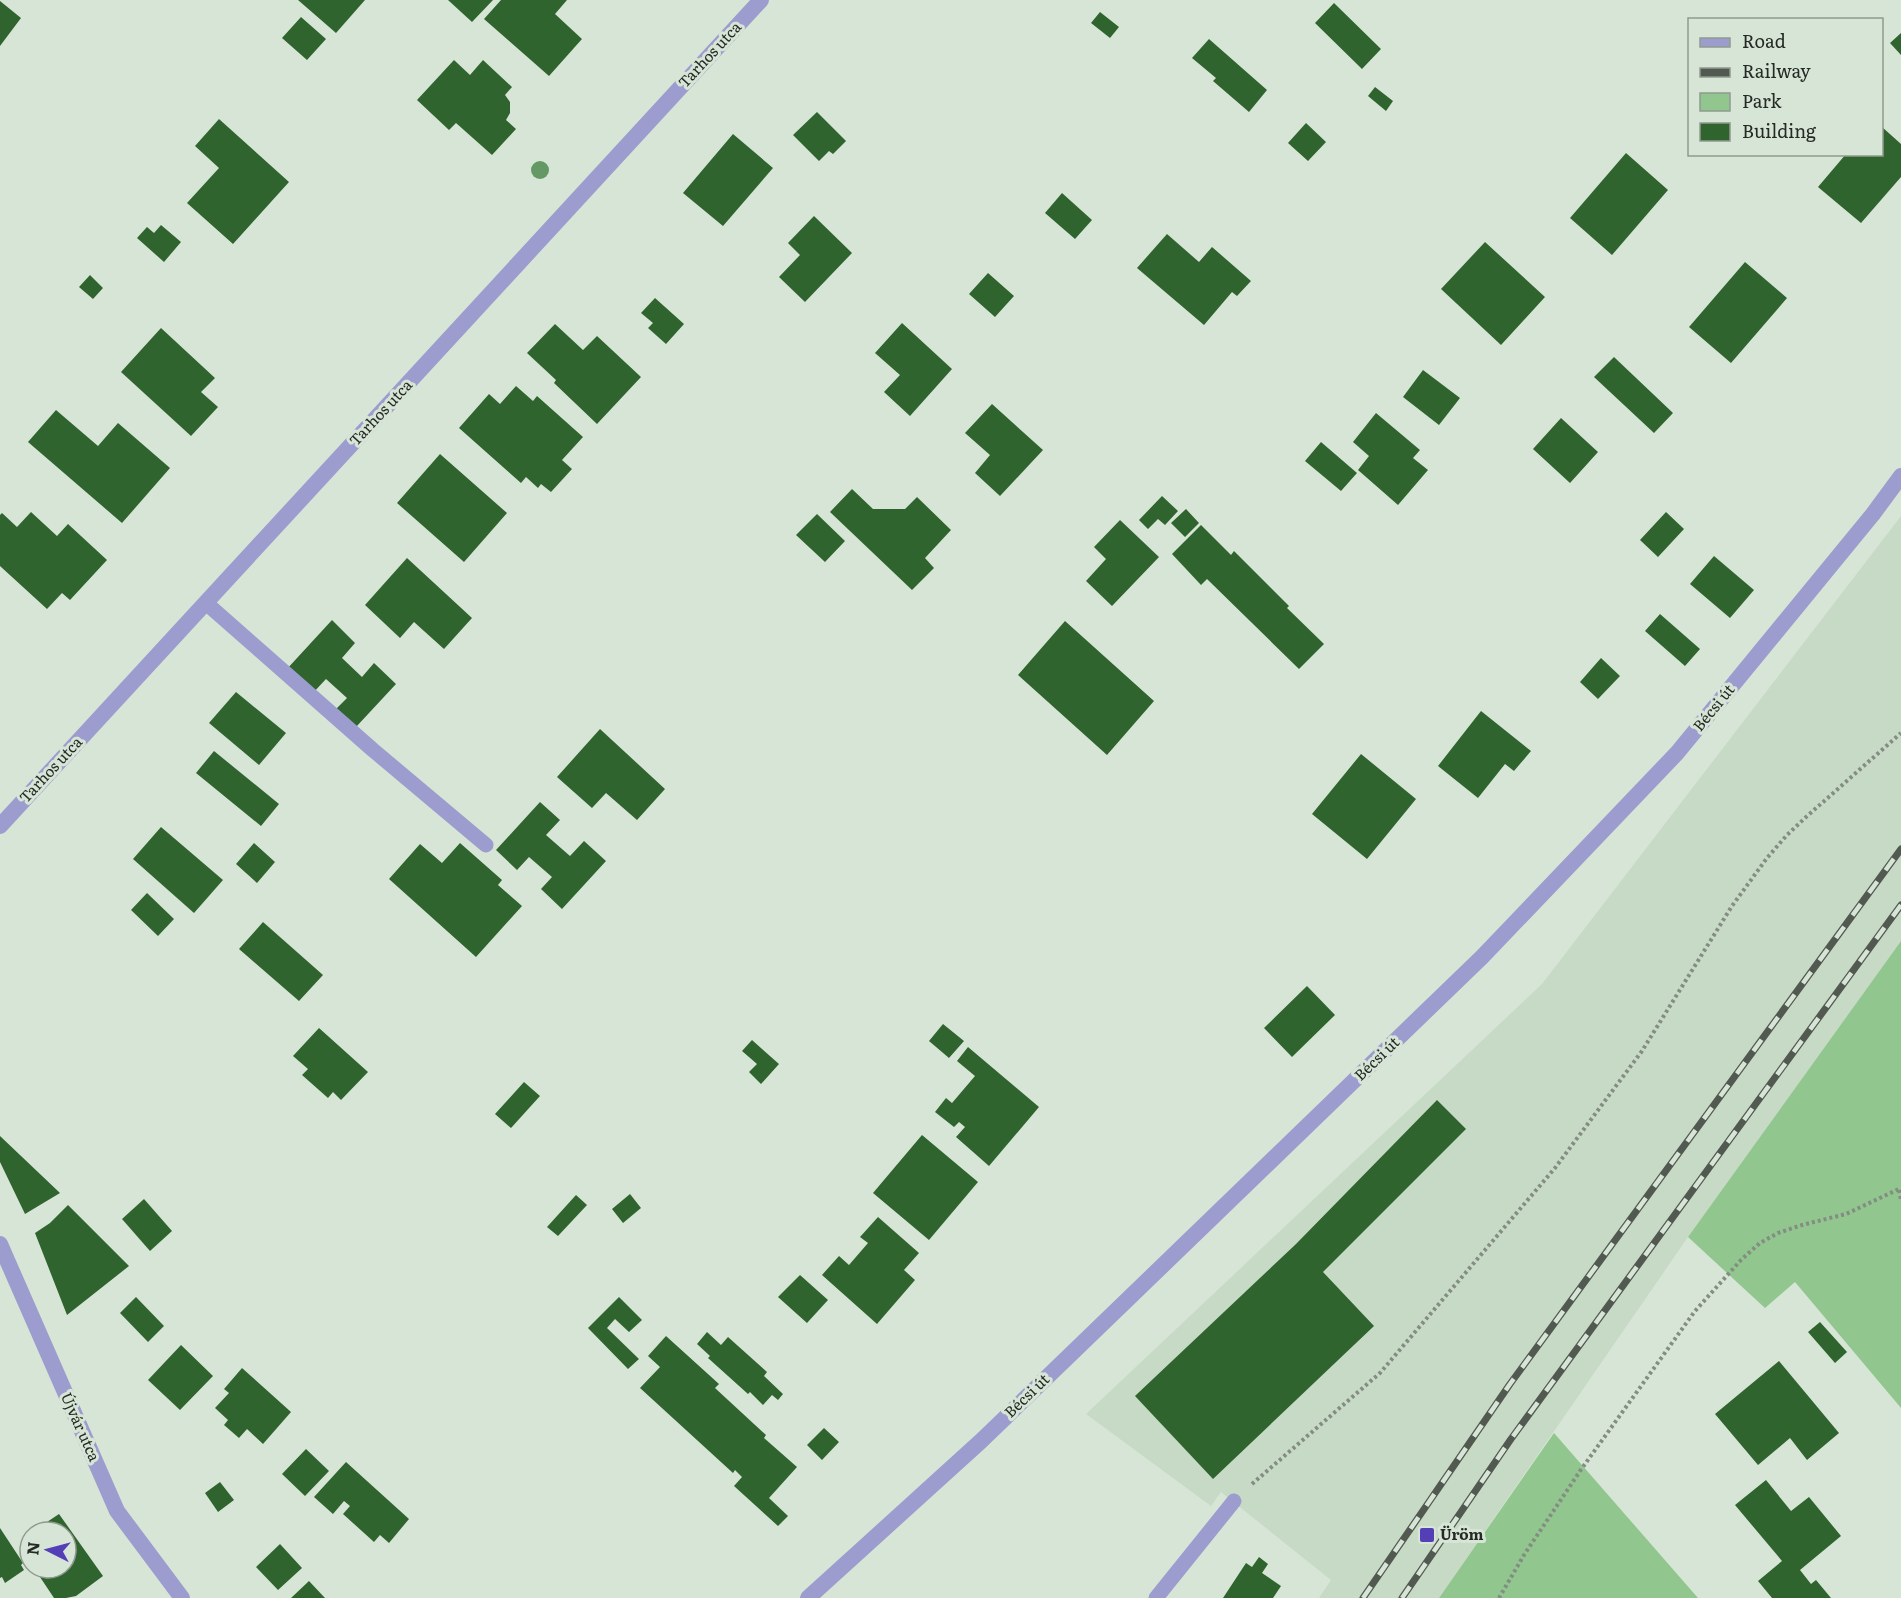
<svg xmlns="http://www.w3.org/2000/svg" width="1901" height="1598" font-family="Literata,serif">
<rect width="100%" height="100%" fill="#d7e5d6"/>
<!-- built -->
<path fill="#c7dac6" d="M1901,516V941L1688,1237L1439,1598H1319L1331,1580L1221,1492L1211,1506L1086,1414L1542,984Z"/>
<!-- green -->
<path fill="#91c78e" d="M1901,941V1408L1795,1282L1765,1308L1688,1237Z
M1554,1433L1698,1598H1439Z"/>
<!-- building -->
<path fill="#30642e" d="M298,0H365L336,33Z
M448,0H493L472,22Z
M501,0H567L555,14L582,39L549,76L484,19Z
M0,1L21,18L0,46Z
M1334,3L1381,49L1362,69L1315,23Z
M1100,12L1119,27L1110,38L1091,23Z
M301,17L326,39L307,60L282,38Z
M1901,33V55L1890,43Z
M1209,39L1267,90L1249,112L1213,81L1216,78L1192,58Z
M454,60L470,75L483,60L512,87L505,95L510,102V113L506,120L516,129L492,155L456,123L449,130L417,100Z
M1375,87L1393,101L1386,111L1368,96Z
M817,112L846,141L833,154L829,151L819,161L793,135Z
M219,119L289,182L233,244L187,203L219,168L195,146Z
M1306,123L1326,142L1308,161L1288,143Z
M1882,127L1901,144V177L1861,223L1818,187L1846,154H1882Z
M733,134L773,168L723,226L683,193Z
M1626,153L1668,190L1612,255L1570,218Z
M1062,193L1092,220L1075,239L1045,213Z
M814,216L852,253L805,302L779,277L800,255L788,243Z
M161,225L181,242L164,262L137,238L147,227L154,233Z
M1167,234L1199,262L1212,247L1251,281L1237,296L1232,292L1204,325L1137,268Z
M1485,242L1545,297L1501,345L1441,289Z
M1745,262L1787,298L1731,363L1689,327Z
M988,273L1014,296L995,317L969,294Z
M90,275L103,288L93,299L79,287Z
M655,298L684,324L666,344L648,328L653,323L641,313Z
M902,323L952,369L910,416L884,392L900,375L875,353Z
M555,324L583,350L597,336L641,377L597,424L554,383L556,380L527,353Z
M161,328L215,378L201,392L218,407L191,436L121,372Z
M1614,357L1673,413L1654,433L1594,377Z
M1423,370L1460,398L1439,425L1403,397Z
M516,386L533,401L537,396L583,437L562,460L572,469L551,492L541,484L538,488L526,477L521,483L459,428L489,394L500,404Z
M992,404L1043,450L1000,496L975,473L990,455L965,433Z
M56,410L98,446L118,423L170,468L122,523L28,442Z
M1376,413L1420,450L1413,458L1428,470L1398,505L1358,470L1369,456L1353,442Z
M1561,418L1598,452L1570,483L1533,449Z
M1321,442L1357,473L1341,491L1305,461Z
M440,454L507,513L464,562L397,503Z
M852,489L873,509H905L917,497L951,530L925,558L934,568L912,590L830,512Z
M1162,496L1178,511L1165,525L1158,519L1148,529L1139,520Z
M1186,509L1199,523L1185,537L1171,523Z
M31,512L57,536L68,524L107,560L70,600L62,593L47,609L0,566V515L2,513L17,527Z
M1666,512L1684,529L1658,557L1640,540Z
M817,514L845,541L825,562L796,535Z
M1120,520L1159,557L1112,606L1086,581L1106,559L1094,547Z
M1201,525L1231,555L1234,551L1289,606L1287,608L1324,644L1299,669L1207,579L1201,585L1172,554Z
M1714,556L1754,590L1730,618L1690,584Z
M407,558L472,618L444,649L414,622L400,638L365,605Z
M1660,614L1700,649L1685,666L1645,631Z
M332,620L355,643L342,658L362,677L374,663L396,684L356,727L336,709L347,698L326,679L312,694L286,670Z
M1065,621L1154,701L1107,755L1018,675Z
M1601,658L1620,676L1598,699L1580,682Z
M236,692L286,733L259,765L209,723Z
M1481,711L1531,751L1514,771L1505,764L1478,798L1438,766Z
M600,729L665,789L637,820L606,793L592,808L557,777Z
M214,751L279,804L261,826L196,773Z
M1361,754L1416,799L1367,859L1312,814Z
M540,802L560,820L546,835L570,856L584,841L606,861L562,909L541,889L552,877L529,857L517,870L496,850Z
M161,827L223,880L194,913L133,859Z
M254,843L275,862L257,883L236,864Z
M460,843L502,880L498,885L522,906L476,957L389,879L420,844L442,863Z
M147,893L174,919L158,936L131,910Z
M263,922L323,975L299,1001L239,949Z
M1307,986L1335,1015L1292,1057L1264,1028Z
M943,1024L964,1041L949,1058L929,1041Z
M319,1028L368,1072L341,1100L333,1092L328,1098L302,1075L308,1069L293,1056Z
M752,1040L779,1064L761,1084L749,1072L757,1064L742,1051Z
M968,1047L1039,1107L989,1166L956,1137L965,1127L959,1122L954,1127L935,1112L946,1098L952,1103L975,1076L957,1061Z
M524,1082L540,1096L511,1128L495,1114Z
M1437,1100L1466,1129L1323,1272L1374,1326L1213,1479L1135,1396L1296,1244Z
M922,1135L978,1182L929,1240L873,1193Z
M0,1136L60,1193L25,1214L0,1162Z
M630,1194L641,1208L623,1223L612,1209Z
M576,1195L587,1205L558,1236L547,1227Z
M144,1199L172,1231L150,1251L122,1219Z
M68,1205L129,1266L67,1315L35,1233L50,1223Z
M878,1217L919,1253L904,1270L915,1280L877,1324L822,1275L839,1256L849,1265L868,1243L860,1237Z
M800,1275L828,1300L807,1323L778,1297Z
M136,1297L164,1326L148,1342L120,1313Z
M619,1297L642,1320L629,1332L615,1319L607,1328L639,1359L628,1369L588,1328Z
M1820,1322L1847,1352L1835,1363L1808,1332Z
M707,1332L721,1345L728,1337L767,1372L764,1376L783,1394L778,1400L772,1395L763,1405L750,1392L748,1394L708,1358L710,1356L697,1344Z
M666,1336L719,1384L715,1388L766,1435L764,1438L797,1467L769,1498L788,1516L778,1526L734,1486L742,1477L735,1470L733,1473L640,1388L660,1367L648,1356Z
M181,1345L213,1376L180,1410L148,1380Z
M1779,1361L1839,1433L1807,1460L1790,1438L1758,1465L1715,1414Z
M242,1368L291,1412L263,1444L247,1429L239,1438L224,1425L228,1420L215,1408L229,1393L224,1389Z
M824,1428L839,1442L822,1460L807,1445Z
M306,1449L329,1471L305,1496L282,1474Z
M346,1462L409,1519L389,1543L380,1535L374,1542L343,1514L350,1506L344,1501L333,1514L314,1497Z
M1766,1480L1791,1511L1809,1497L1841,1536L1800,1570L1811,1584L1816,1580L1831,1598H1772L1758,1581L1782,1561L1735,1505Z
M220,1482L234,1500L218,1512L205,1493Z
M59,1514L103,1576L76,1596L66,1598H54L34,1568H66V1532H32Z
M0,1528L23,1563L21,1565L24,1570L5,1583L2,1577L0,1578Z
M280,1544L302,1568L278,1590L256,1567Z
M1259,1557L1268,1564L1262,1573L1281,1586L1273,1598H1223L1246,1563L1252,1567Z
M309,1581L325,1598H291Z"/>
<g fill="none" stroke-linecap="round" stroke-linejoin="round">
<!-- path -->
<path stroke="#838d82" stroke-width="4" stroke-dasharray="3 3" stroke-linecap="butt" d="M1899,1190L1901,1200
M1252,1484L1380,1373L1555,1168L1642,1051L1732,906L1767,858L1787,835L1805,818L1901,733
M1499,1598L1524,1555L1580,1471L1695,1311L1741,1260L1760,1243L1778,1233L1802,1225L1846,1214L1901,1188"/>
<!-- service -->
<path stroke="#9d9cce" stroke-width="15" d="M206,603L373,750L486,845
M1156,1598L1234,1501"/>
<!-- minor -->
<path stroke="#9d9cce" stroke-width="16" d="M0,826L761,0
M0,1244L117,1511L182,1598"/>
<!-- tertiary -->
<path stroke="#9d9cce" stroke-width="16" d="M808,1598L981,1441L1482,957L1677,753L1873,514L1901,476"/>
<!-- rail casing -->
<g stroke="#525951" stroke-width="7">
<path id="rail" d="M1363,1598L1510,1384L1901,849
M1402,1598L1511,1439L1901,905"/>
</g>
<!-- rail -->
<use href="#rail" stroke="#d7e5d6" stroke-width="4.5" stroke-dasharray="14" stroke-linecap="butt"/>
</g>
<!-- trees -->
<circle fill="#649966" cx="540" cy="170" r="9"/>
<!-- markers -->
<rect fill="#543fb7" stroke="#d7e5d6" stroke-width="2" x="1419" y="1527" width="16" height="16" rx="3"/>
<g text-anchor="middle" stroke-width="6" stroke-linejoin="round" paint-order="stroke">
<!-- street labels -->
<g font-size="15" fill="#252a24" stroke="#d7e5d6">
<text transform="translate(710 55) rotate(-47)" y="5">Tarhos utca</text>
<text transform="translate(381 413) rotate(-47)" y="5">Tarhos utca</text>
<text transform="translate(1714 708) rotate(-51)" y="5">Bécsi út</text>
<text transform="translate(51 770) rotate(-47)" y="5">Tarhos utca</text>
<text transform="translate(1377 1059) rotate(-44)" y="5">Bécsi út</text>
<text transform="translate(1027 1396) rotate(-44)" y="5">Bécsi út</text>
<text transform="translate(80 1427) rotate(66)" y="5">Újvár utca</text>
</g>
<!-- poi labels -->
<g font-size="15" font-weight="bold" fill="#252a24" stroke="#d7e5d6" text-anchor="start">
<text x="1440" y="1540">Üröm</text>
</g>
</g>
<!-- legend -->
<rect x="1688" y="18" width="195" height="138" fill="#d7e5d6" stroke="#909a8f" stroke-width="1.5"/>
<rect x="1700" y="38" width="30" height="9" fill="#9d9cce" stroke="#909a8f" stroke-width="1.5"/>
<text x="1742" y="48" font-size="18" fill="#252a24">Road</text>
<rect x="1700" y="68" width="30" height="9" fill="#525951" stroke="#909a8f" stroke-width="1.5"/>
<text x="1742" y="78" font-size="18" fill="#252a24">Railway</text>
<rect x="1700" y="93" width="30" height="18" fill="#91c78e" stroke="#909a8f" stroke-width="1.5"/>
<text x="1742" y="108" font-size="18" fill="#252a24">Park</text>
<rect x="1700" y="123" width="30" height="18" fill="#30642e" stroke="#909a8f" stroke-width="1.5"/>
<text x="1742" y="138" font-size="18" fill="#252a24">Building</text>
<!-- north arrow -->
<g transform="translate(48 1550) rotate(276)"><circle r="28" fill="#d7e5d6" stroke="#909a8f" stroke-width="1.5"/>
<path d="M0-4.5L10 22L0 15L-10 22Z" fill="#543fb7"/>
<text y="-9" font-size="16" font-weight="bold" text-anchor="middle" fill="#252a24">N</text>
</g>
</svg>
